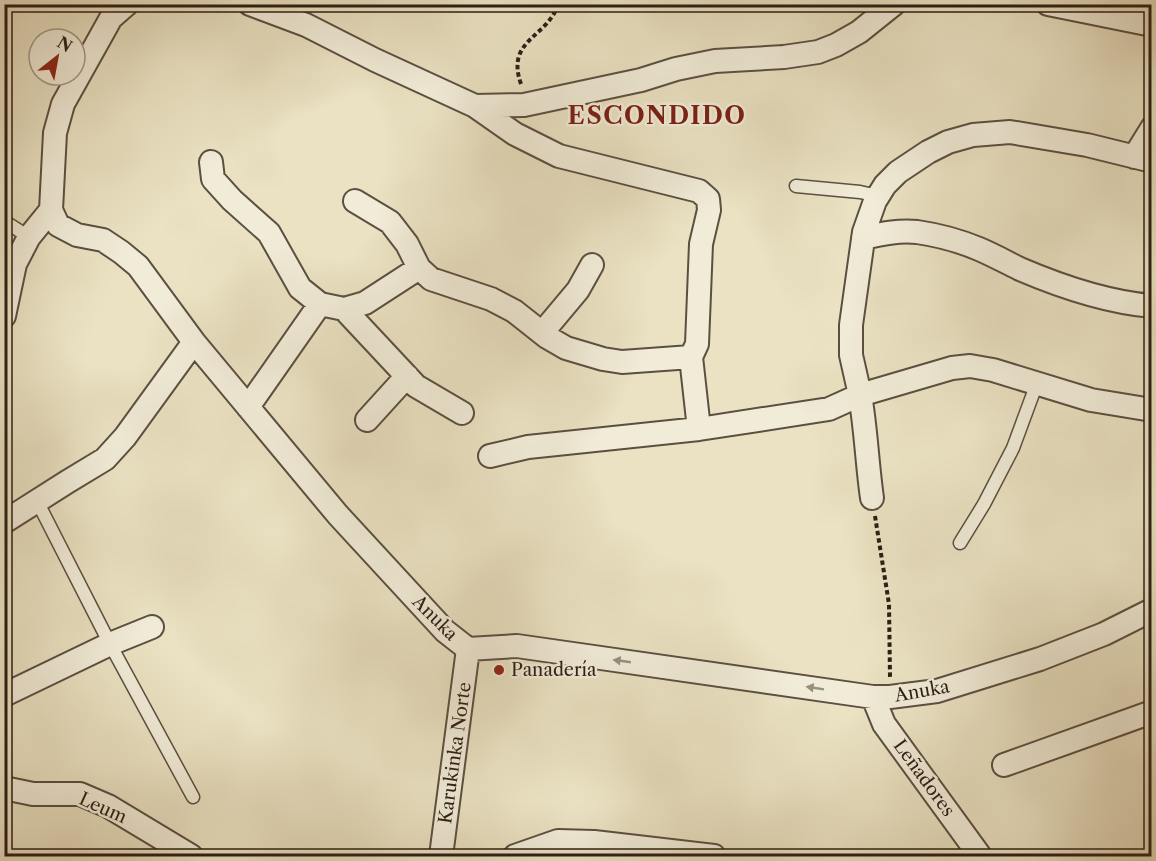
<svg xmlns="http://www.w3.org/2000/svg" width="1156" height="861" font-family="'Libre Caslon Text',serif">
<rect width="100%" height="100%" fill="#eae2c3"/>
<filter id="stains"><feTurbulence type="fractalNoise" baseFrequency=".00333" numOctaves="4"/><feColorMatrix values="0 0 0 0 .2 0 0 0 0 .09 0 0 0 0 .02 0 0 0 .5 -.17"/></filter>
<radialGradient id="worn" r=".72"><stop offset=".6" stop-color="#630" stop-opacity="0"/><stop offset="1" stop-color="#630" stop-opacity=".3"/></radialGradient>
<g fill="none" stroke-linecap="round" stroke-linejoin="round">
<!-- lane casing -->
<g stroke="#5c4f41" stroke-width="15">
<path id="lane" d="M796,186L860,192L878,196
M4,221L29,237
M37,501L110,644L193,797
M960,543L984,504L1013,448L1037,383"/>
</g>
<!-- street casing -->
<g stroke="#5c4f41" stroke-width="26">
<path id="street" d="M250,4L306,25L375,60L475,106L524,105L641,80L676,69L715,61L784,57L818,52L836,45L859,32L894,4
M1048,4L1152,25
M1134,157L1152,128
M1152,161L1087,145L1010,132L973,135L948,142L928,152L898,172L885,185L875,201L864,232L851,325V355L860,395L952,368L970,366L993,370L1091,400L1152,410
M211,162L213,179L232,200L269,233L300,288L320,304L344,309L416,386L462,413
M355,201L390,222L407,244L419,268L431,279L491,299L514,311L547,337L566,348L603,359L622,362L691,357L697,344L701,244L709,210L708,199L699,191L559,156L515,134L475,106
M51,210L58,225L77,235L103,240L121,252L138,266L194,342L338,515L445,631L468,649L517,646L873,697H890L937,691L1040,659L1104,634L1152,610
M863,238C881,234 899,230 917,232C938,235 960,241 979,249C993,255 1006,262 1020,269C1062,287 1106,302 1152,306
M344,309L365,303L419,268
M4,316L15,264L29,237L51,210L55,133L63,104L111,18L127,4
M542,333L578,290L592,265
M691,357L699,429
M248,407L320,304
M367,420L407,376
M490,456L528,447L699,429L829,409L860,395C866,429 867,463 872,498
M4,522L67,482L105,459L125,437L194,342
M4,695L110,644L152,627
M873,697L884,724L980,856
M1004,765L1152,712
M4,788L33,794H80L108,806L191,856
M441,856L468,649
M515,856L558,841L594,842L714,856"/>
</g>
<!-- path -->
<path stroke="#2c1e16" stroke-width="4" stroke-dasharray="4.5 3" stroke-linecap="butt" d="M521,84C505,39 548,38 558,4
M875,516L889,604L890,678"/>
<!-- lane -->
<use href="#lane" stroke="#f1ecd8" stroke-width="12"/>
<!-- street -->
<use href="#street" stroke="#f1ecd8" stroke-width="22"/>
</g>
<!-- one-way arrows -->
<defs><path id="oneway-solid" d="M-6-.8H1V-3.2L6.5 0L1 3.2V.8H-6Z" transform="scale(1.5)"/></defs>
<g fill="#988f81">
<use href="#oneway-solid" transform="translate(622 661) rotate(-172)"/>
<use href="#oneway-solid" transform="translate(815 688) rotate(-171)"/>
</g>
<!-- markers -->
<circle fill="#8f2418" stroke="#f1ecd8" stroke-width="2" cx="499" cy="670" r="6"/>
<g text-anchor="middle" stroke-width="5" stroke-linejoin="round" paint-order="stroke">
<!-- street labels -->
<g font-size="18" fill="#2c1e16" stroke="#f1ecd8">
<text transform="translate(435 618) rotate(45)" y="6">Anuka</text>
<text transform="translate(922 691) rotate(-10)" y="6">Anuka</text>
<text transform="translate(455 753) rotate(-82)" y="6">Karukinka Norte</text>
<text transform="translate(924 778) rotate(54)" y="6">Leñadores</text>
<text transform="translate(103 808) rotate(24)" y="6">Leum</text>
</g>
<!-- poi labels -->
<g font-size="18" fill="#2c1e16" stroke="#f1ecd8" text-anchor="start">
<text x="511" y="676">Panadería</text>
</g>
<!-- district labels -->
<g font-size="24" font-weight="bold" letter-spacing="1.5" fill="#7a1f14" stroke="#f1ecd8">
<text x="657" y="124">ESCONDIDO</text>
</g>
</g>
<!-- margin -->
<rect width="1156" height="861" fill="none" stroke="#eae2c3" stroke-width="24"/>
<rect x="6" y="6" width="1144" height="849" fill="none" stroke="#2c1e16" stroke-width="3"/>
<rect x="12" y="12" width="1132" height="837" fill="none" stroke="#2c1e16" stroke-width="1.5"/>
<!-- north arrow -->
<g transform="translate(57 57) rotate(31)"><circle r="28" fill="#f1ecd8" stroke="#a29a8a" stroke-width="1.5"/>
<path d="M0-4.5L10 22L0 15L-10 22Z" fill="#8f2418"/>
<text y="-9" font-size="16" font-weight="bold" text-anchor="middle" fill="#2c1e16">N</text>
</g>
<rect width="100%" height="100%" filter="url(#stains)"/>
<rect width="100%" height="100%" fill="url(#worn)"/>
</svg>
